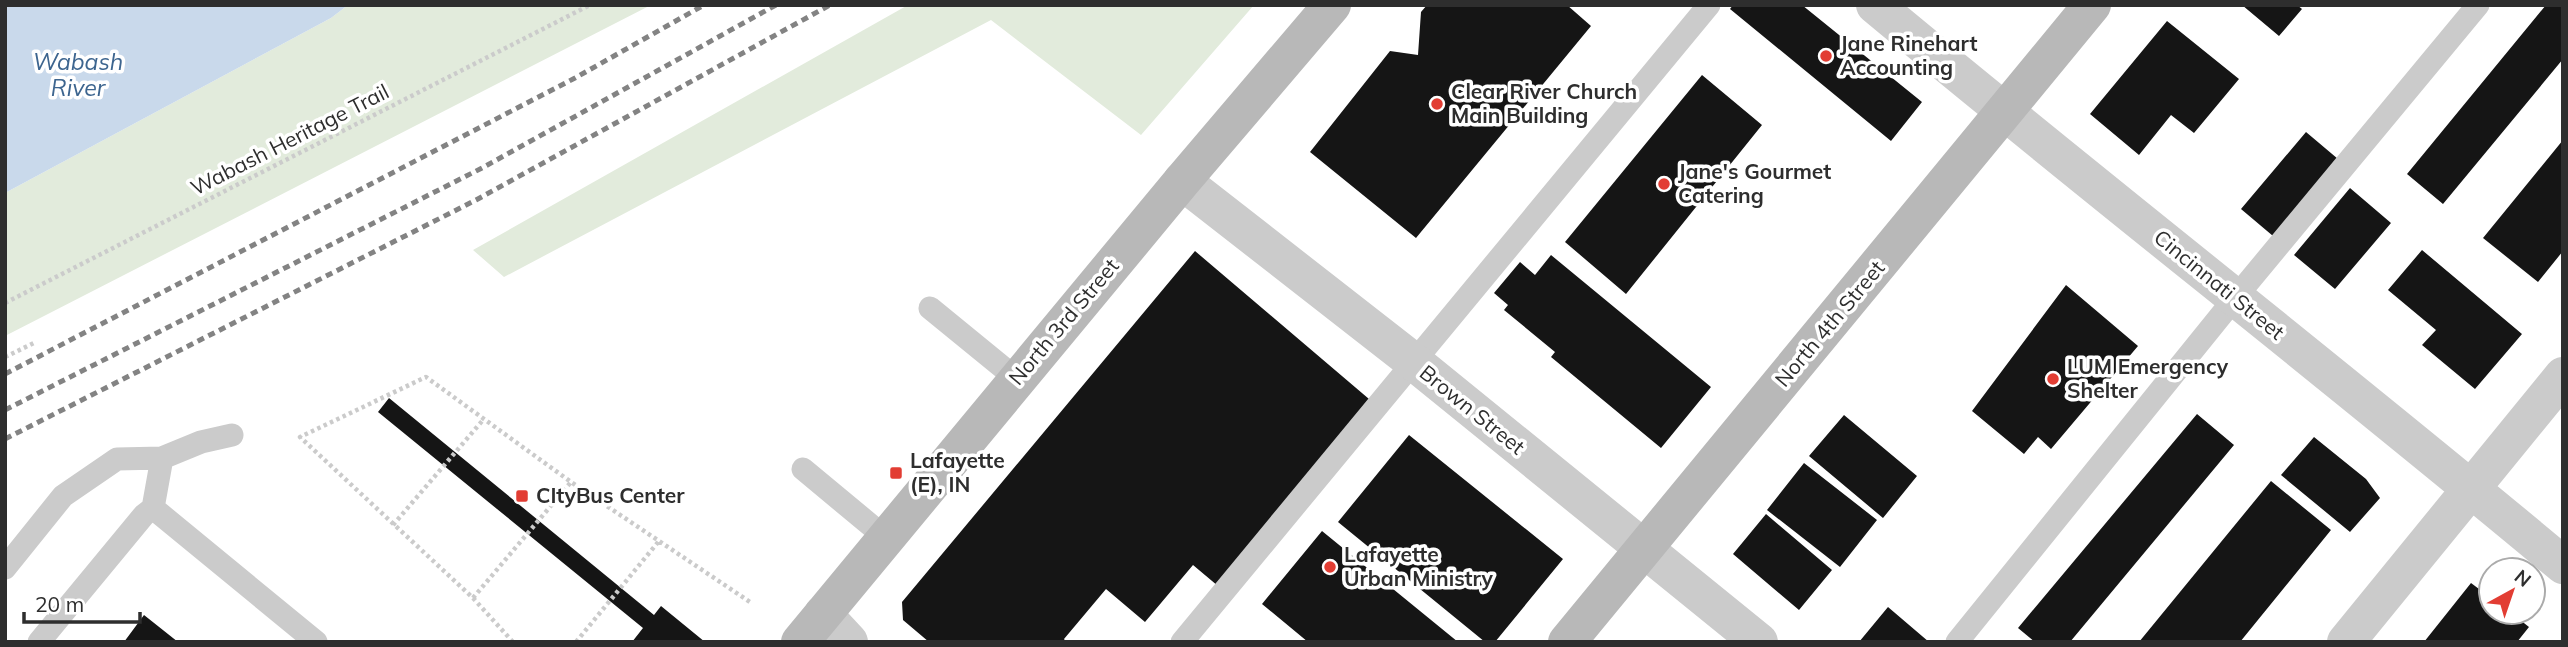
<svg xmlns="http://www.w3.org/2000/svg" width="2568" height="647" font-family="Mulish,sans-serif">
<rect width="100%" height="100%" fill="#fff"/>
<!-- green -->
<path fill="#e2ebdc" d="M348,5H651L5,336V193L331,18Z
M908,5H1254L1141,135L991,20L504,277L473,250Z"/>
<!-- water -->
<path fill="#c9d9eb" d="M5,5H348L331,18L5,193Z"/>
<!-- building -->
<path fill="#151515" d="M1427,5H1567L1591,26L1416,238L1310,152L1390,51L1418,55L1421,12Z
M1733,5H1802L1922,102L1891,141L1730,9Z
M2242,5H2297L2302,9L2279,36Z
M2546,5H2563V59L2443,204L2407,174Z
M2167,21L2239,79L2194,133L2171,115L2139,155L2090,114Z
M1702,75L1762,125L1626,294L1565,242Z
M2306,132L2338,159L2273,236L2241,209Z
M2563,140V251L2538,282L2483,238Z
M2350,188L2391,223L2335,289L2294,255Z
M2422,250L2522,334L2475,389L2422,345L2436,330L2388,290Z
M1195,251L1369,399L1218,586L1193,565L1145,622L1106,589L1064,639L1066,642H929L903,620L902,602Z
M1551,255L1711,387L1661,448L1551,357L1555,352L1504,310L1508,305L1494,293L1520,262L1535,275Z
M2066,285L2138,346L2051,449L2038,437L2024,454L1972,411Z
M389,398L654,615L661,606L705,642H632L643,628L378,412Z
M2197,414L2234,445L2070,642H2035L2018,628Z
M1844,415L1917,476L1883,518L1809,456Z
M1409,435L1563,559L1495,642H1485L1338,522Z
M2314,437L2366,479L2380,498L2350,532L2281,475Z
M1804,463L1877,520L1840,567L1767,510Z
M2271,481L2331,530L2240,642H2139Z
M1766,514L1832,570L1799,610L1733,554Z
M1322,531L1458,642H1308L1262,604Z
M2471,583L2491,598V612H2510L2529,627L2517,642H2424Z
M1888,607L1929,642H1859Z
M144,615L178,642H124Z"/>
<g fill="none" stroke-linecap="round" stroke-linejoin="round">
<!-- path -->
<path stroke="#cbcbcb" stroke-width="4.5" stroke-dasharray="3.5 3.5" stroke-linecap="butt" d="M5,303L590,5
M5,357L34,343
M393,525L483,420
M473,598L571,482
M513,642L473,598L300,437L426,377L571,482L750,602
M576,642L659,541"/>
<!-- lane -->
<path stroke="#cbcbcb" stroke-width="23" d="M930,308L1017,379
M803,469L886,538
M153,508L316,642
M5,568L63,496L117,459L162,458
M39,642L144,515L153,508L162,458L201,442L232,435
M1182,642L1709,5
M1957,642L2235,298L2478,5"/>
<!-- street -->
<path stroke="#cbcbcb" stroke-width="38" d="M1875,5C2102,194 2336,375 2563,565
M1182,181L1414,362L1759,642
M823,614L849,642
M2346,642L2563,376"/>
<!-- secondary -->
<path stroke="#b8b8b8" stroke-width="38" d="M800,642L1182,181L1332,5
M1567,642L2092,5"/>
<!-- rail -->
<path stroke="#838383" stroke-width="5" stroke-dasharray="7 5" stroke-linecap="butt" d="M5,374L575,78L704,5
M5,410L482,168L776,5
M5,439L476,200L830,5"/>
</g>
<!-- markers -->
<g fill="#e23d33" stroke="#fff" stroke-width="2.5">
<circle cx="1826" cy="56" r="7"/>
<circle cx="1437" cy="104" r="7"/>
<circle cx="1664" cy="184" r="7"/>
<circle cx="2053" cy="379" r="7"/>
<rect x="889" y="466" width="14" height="14" rx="3.5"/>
<rect x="515" y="489" width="14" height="14" rx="3.5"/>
<circle cx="1330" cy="567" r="7"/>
</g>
<g text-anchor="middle" stroke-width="7" stroke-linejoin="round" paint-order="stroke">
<!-- poi labels -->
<g font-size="21" font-weight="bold" fill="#2e2e2e" stroke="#fff" text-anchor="start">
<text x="1840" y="51">Jane Rinehart<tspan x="1840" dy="24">Accounting</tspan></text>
<text x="1451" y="99">Clear River Church<tspan x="1451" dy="24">Main Building</tspan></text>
<text x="1678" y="179">Jane's Gourmet<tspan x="1678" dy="24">Catering</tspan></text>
<text x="2067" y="374">LUM Emergency<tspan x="2067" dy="24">Shelter</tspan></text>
<text x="910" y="468">Lafayette<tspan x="910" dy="24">(E), IN</tspan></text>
<text x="536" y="503">CItyBus Center</text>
<text x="1344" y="562">Lafayette<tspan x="1344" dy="24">Urban Ministry</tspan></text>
</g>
<!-- street labels -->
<g font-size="21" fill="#2e2e2e" stroke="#fff">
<text transform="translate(290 140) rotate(-27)" y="7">Wabash Heritage Trail</text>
<text transform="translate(2219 285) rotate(39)" y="7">Cincinnati Street</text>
<text transform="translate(1064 322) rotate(-50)" y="7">North 3rd Street</text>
<text transform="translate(1830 324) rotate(-50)" y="7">North 4th Street</text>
<text transform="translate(1472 410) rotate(39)" y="7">Brown Street</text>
</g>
<!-- water labels -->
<g font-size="23" font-style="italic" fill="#3d658f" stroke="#fff">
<text x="78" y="70">Wabash<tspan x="78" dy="26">River</tspan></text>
</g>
</g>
<!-- border -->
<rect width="2568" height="647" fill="none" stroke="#2e2e2e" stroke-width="14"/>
<!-- north arrow -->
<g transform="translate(2512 591) rotate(40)"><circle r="33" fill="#ffffff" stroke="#ababab" stroke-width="2"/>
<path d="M0-5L12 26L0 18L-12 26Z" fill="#e23d33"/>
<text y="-10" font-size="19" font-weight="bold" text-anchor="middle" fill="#2e2e2e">N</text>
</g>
<!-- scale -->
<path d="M24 612v10h116v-10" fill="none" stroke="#2e2e2e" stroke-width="3.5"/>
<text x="35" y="612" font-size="21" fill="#2e2e2e" stroke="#ffffff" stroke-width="5" paint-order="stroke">20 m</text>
</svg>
